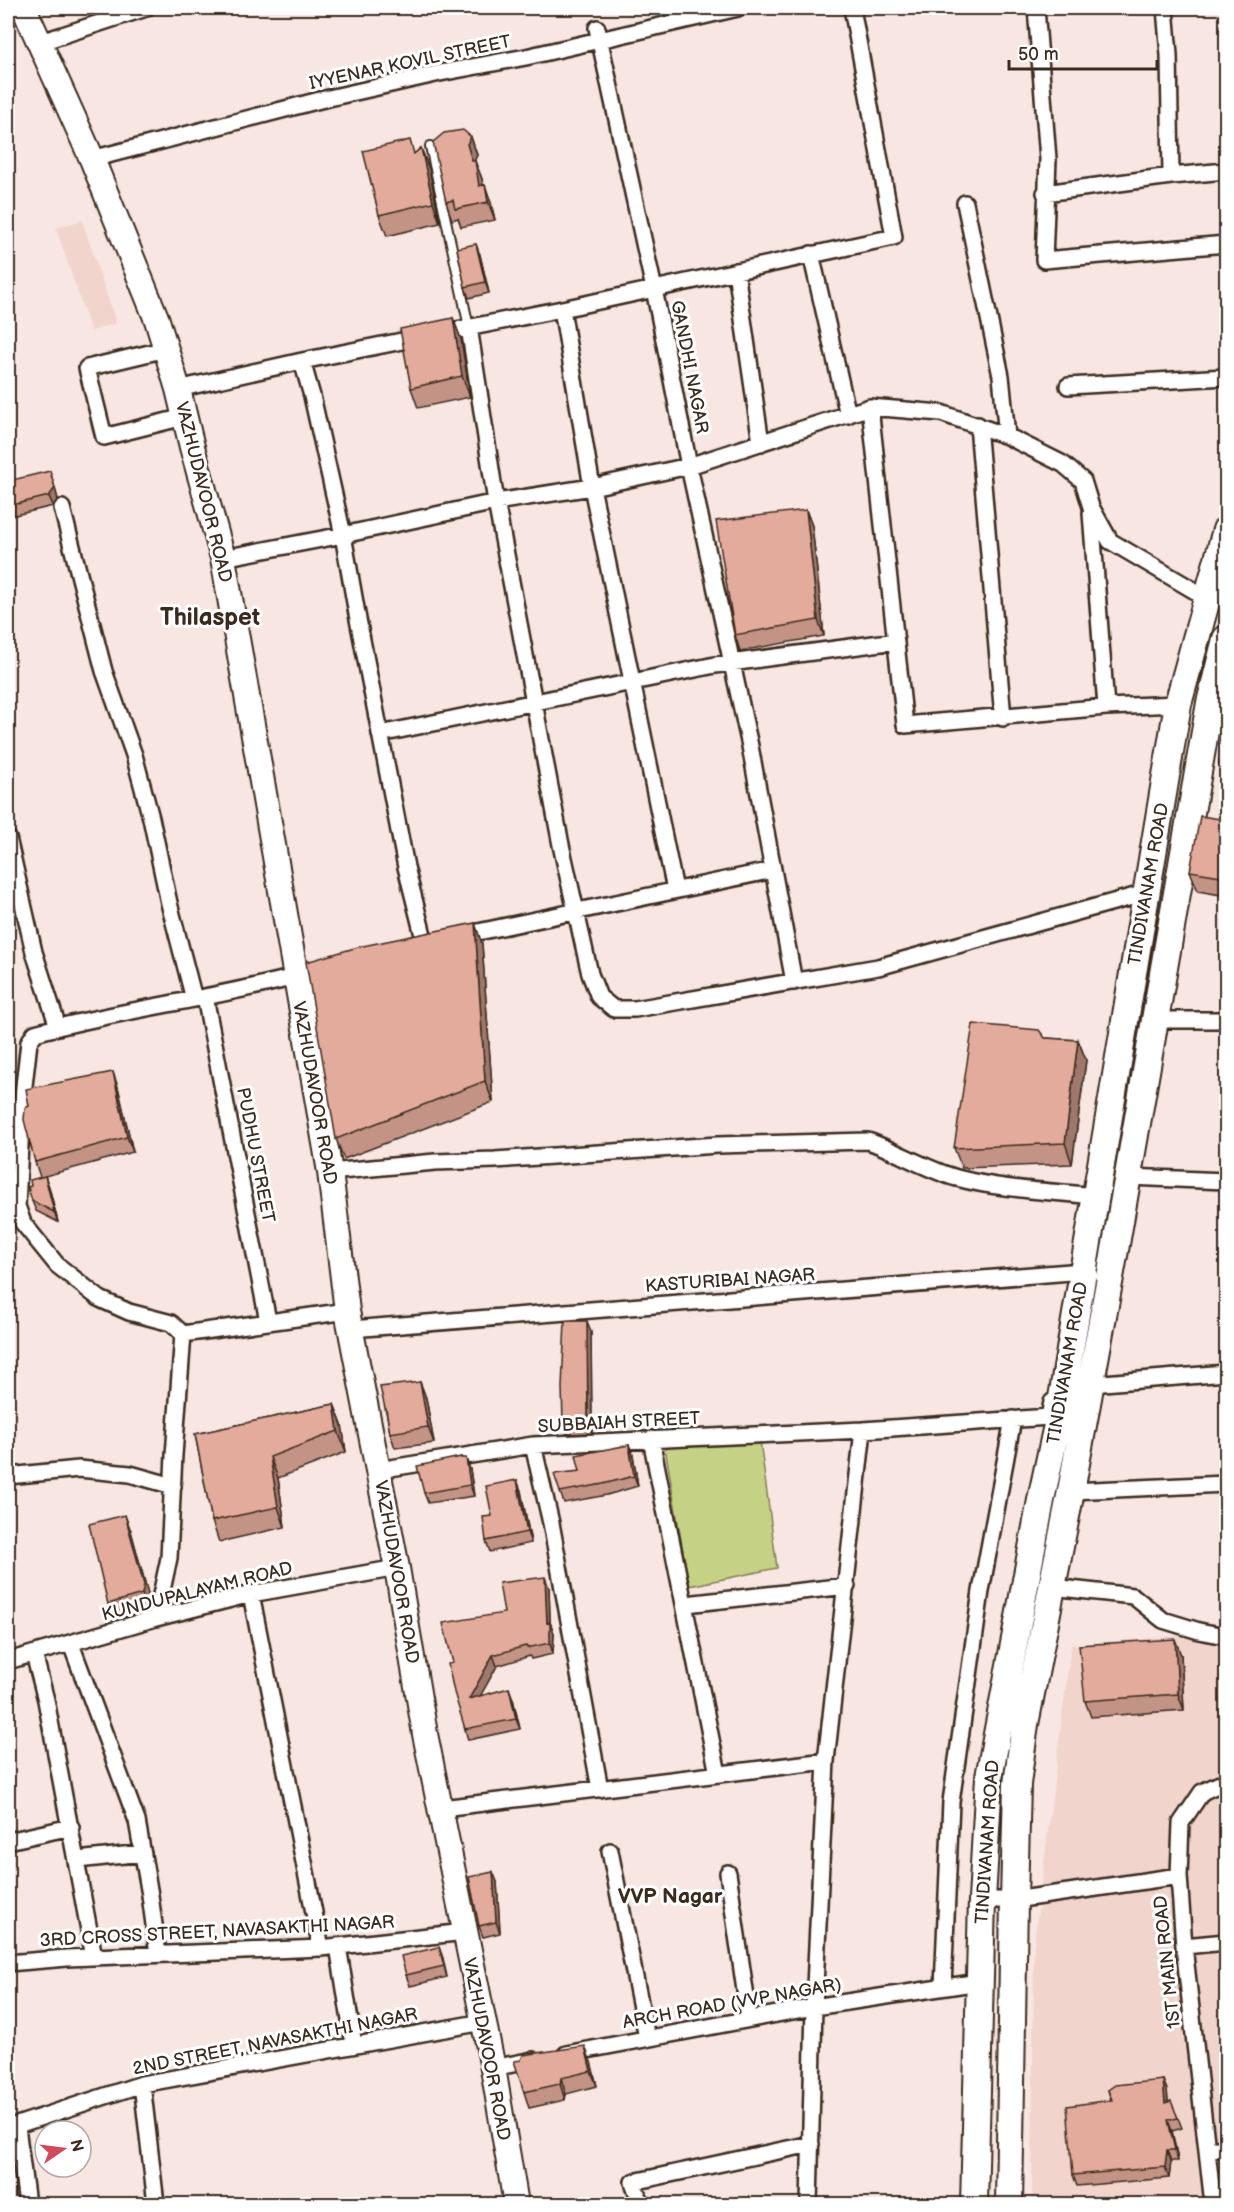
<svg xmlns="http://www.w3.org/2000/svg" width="1234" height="2212" font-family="'Balsamiq Sans',sans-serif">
<rect width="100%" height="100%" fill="#f7e6e1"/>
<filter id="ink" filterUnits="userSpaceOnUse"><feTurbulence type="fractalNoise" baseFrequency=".0167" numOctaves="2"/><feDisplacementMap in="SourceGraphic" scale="12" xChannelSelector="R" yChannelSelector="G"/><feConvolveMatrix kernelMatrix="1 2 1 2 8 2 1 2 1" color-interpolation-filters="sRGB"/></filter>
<g filter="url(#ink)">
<!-- built -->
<path fill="#f1d4cc" d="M82,220L116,323L91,331L56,228Z
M1226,1632V2204H1032L1034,1945L1071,1645Z"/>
<!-- green -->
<path fill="#c5d286" stroke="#807e52" stroke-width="1.5" d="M760,1441L777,1568L689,1586L665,1448Z"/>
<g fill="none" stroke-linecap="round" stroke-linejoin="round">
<!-- service casing -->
<g stroke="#3b2a1e" stroke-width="12">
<path id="service" d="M430,146L469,327"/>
</g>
<!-- minor casing -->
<g stroke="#3b2a1e" stroke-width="20">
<path id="minor" d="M1036,8L1048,159L1044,260L1226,244
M1165,8L1169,55L1171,176
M597,28L654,289L689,466L750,746L794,982
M41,42L146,8
M92,159L320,100L440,73L526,57L738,8
M1045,193L1171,176L1226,171
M965,203L1001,376L1007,436
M811,254L848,415
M736,271L761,443
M562,309L592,487L675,890
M469,327L496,502L561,845L590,974L599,997L614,1009H635L878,967L1146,893
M166,349L87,368L104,437L184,417
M302,361L312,396L343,535L357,614L406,867L425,943
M1068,386L1226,377
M178,389L302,361L562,309L894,237L852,8
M870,407L905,725L1106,707L1178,704
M978,425L1003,718
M62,508L104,671L134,755L151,818L169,903L194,999
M1091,513L1106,707
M223,558L343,535L496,502L592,487L689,466L870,407L941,413L1007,436L1063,464L1083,481L1091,507L1110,541L1207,598
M380,734L715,665L896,641
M8,838L34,952L58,1027
M459,936L773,870
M302,975C214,999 123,1009 35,1033L29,1042L22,1103L17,1206L23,1223L57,1265L100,1299L129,1312L171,1323L183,1334L347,1311
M205,997L268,1321
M1156,1020H1226
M330,1172L435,1162L495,1160L718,1145L868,1141C897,1151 929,1171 957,1178C1002,1190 1050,1191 1095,1196
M1128,1177L1226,1181
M351,1329L1083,1271L1090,1274
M1091,1384L1226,1373
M651,1439L718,1774
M533,1445L551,1523L600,1789
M378,1470L533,1445L863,1430
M8,1476L79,1469L130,1474L173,1486
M1071,1491L1226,1484
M1052,1587L1133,1596L1163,1620L1199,1631L1226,1636
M251,1594L321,1948
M686,1604L847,1586
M156,1618L169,1558L174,1455L183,1334
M71,1644L137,1821L150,1895L158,1954
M34,1654L46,1700L94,1957
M8,1661L156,1618L251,1594L397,1568
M442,1808L826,1761
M8,1841L71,1827
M610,1851L647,2038
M77,1860L143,1853
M728,1873L749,2018
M1179,1876L1181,1823L1202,1792L1226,1781
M982,1900H1014L1179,1876L1184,1946L1213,2204
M338,1946L354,2045
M1184,1946L1226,1942
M8,1963L67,1958L321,1948L465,1932
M943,1987L951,1802L981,1591L1013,1419
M566,2054L814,2007L979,1982
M493,2068L533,2060
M142,2084L156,2204
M17,2127L27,2204
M8,2128L142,2084L483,2022
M1208,2150L1226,2148
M641,2204L633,2182L811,2144
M809,2204L814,2007L826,1761L863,1430L1049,1417L1052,1402"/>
</g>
<!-- primary casing -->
<g stroke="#3b2a1e" stroke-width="28">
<path id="primary" d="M24,8L92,159L157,320L178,389L192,447L223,558L330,1172L347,1311L397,1568L425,1734L493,2068L516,2204"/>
</g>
<!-- trunk casing -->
<g stroke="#3b2a1e" stroke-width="30">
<path id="trunk" d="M974,2204L982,1900L989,1777L1042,1495L1059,1416L1178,704L1226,530
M1009,2204L1014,1900L1017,1784L1025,1724L1071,1491L1115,1250L1210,703L1226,639"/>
</g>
<!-- service -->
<use href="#service" stroke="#fff" stroke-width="8"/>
<!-- minor -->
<use href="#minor" stroke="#fff" stroke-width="15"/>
<!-- primary -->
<use href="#primary" stroke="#fff" stroke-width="24"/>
<!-- trunk -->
<use href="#trunk" stroke="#fff" stroke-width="26"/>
</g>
<!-- wall -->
<path fill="#c39385" stroke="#3b2a1e" stroke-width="1.5" d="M8,37L13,54L8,55Z
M471,137L477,155L474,161H475L482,179L483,185H485L491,203L495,220L461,227L458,218L452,220L446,202Z
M421,148L429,169L440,223L387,236L379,215L415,153Z
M480,255L489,293L469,298L465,287Z
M453,318L461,339L470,397L418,408L411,388Z
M50,471L58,499L53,506L11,516L8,506Z
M806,510L812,526L824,636L740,651L735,635Z
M1227,716V780L1224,779L1219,764Z
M1227,820V896L1198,891L1190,871Z
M482,944L493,1102L344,1159L336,1139Z
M1045,1038L1078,1040L1086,1060L1072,1164L962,1168L954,1148Z
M118,1087L133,1152L45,1176L49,1187L58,1222L36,1211L32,1201L31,1186L40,1177L35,1162Z
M591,1332L592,1433L567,1434L563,1423Z
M420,1382L426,1398L434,1443L395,1448L390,1433L387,1416L385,1408Z
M334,1404L342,1425L346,1452L278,1478L285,1527L219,1542L212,1521L195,1434Z
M629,1445L633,1455L638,1486L607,1495L564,1503L560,1492L580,1471Z
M461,1457L470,1469L474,1496L428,1503L424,1493Z
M517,1480L521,1491L531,1543L490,1552L486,1541L492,1516Z
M131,1531L150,1601L148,1610L114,1620L108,1604Z
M549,1588L550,1622L554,1633L553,1654L531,1659L530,1656L497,1666L480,1696L513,1699L520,1729L468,1740L465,1729L453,1663L504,1613Z
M1181,1655L1184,1710L1091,1717L1085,1701Z
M493,1872L497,1882L500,1933L483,1937L479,1926Z
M439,1947L447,1977L410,1986L406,1975Z
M591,2062L597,2086L566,2094L565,2100L529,2108L524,2092Z
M1163,2080L1167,2090L1168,2102L1178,2118L1182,2128L1172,2131L1178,2161H1171L1169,2178L1077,2186L1073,2175L1111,2100L1108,2090Z"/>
<!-- shaded-wall -->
<path fill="#9f786c" stroke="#3b2a1e" stroke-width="1.5" d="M471,137L477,155L474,162L475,161L482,179L486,204L479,186L467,144Z
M421,148L429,169L440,223L433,202Z
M485,185L491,203L495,220L488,202Z
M476,244L480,255L489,293L485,282Z
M453,318L461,339L470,397L462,376Z
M50,471L58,499L53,506L49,496Z
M806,510L812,526L824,636L818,620Z
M475,923L482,944L493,1102L485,1081Z
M1078,1040L1086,1060L1072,1164L1065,1143Z
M113,1072L118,1087L133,1152L127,1137Z
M45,1176L49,1187L58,1222L54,1212Z
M587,1321L591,1332L592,1433L588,1422Z
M420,1382L426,1398L434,1443L428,1427Z
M334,1404L342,1425L346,1452L338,1431Z
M629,1445L633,1455L638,1486L634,1476Z
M270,1457L278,1478L285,1527L278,1507Z
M466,1458L470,1469L474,1496L470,1485Z
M517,1480L521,1491L531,1543L527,1532Z
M125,1515L131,1531L150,1601L148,1610L142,1594Z
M545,1577L549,1588L550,1622L554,1633L553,1654L550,1643L547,1623Z
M1175,1639L1181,1655L1184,1710L1178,1694Z
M493,1655L497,1666L473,1709L469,1699Z
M509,1688L513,1699L520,1729L516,1719Z
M493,1872L497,1882L500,1933L496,1922Z
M439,1947L443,1958L447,1977L444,1966Z
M585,2046L591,2062L597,2086L591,2071Z
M561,2078L566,2094L565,2100L560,2084Z
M1163,2080L1167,2090L1169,2113L1165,2103Z
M1168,2120L1172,2131L1178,2161L1175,2150Z
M1167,2150L1171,2161L1169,2178L1165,2167Z"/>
<!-- building -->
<path fill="#e3ab9b" stroke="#3b2a1e" stroke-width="1.5" d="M463,130L471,137L467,144L472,161H475L479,186L485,185L488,202L455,209L453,200L446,202L433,142L444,133Z
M410,140L414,154L421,148L433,202L379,215L363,151Z
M476,244L485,282L465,287L457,248Z
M453,318L462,376L411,388L400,329Z
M50,471L55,488L49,496L8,506V481Z
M806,510L818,620L735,635L716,521Z
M1225,715L1227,716V764H1219Z
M1200,816L1227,820V877L1190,871Z
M475,923L485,1081L336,1139L306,962L358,947Z
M973,1024L1039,1030L1045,1038L1078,1040L1065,1143L954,1148Z
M113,1072L127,1137L35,1162L24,1120L25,1108L29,1106L26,1089Z
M45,1176L54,1212L32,1201L28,1187L31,1186L30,1180Z
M565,1321H587L588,1422L563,1423L562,1387Z
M420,1382L428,1427L390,1433L386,1409L385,1408L380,1387Z
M334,1404L338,1431L270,1457L278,1507L212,1521L195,1434Z
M629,1445L634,1476L603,1484L560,1492L554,1474L580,1471L576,1455Z
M461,1457V1458H466L470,1485L424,1493L417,1466Z
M517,1480L527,1532L486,1541L483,1517L492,1516L486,1486Z
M125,1515L144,1585L142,1594L108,1604L89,1524Z
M545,1577L547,1623L550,1622V1643L527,1648L526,1646L493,1655L469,1699L509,1688L516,1719L465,1729L454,1692L448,1664L453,1663L443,1623L504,1613L499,1583Z
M1175,1639L1178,1694L1085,1701L1079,1645Z
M493,1872L496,1922L479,1926L469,1877Z
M439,1947L444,1966L406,1975L401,1956Z
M585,2046L591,2071L561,2078L560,2084L524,2092L514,2061L521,2060L523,2055Z
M1163,2080L1165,2103L1171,2101L1178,2118L1168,2120L1175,2150H1167L1165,2167L1073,2175L1067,2106L1112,2100L1108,2090L1115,2085Z"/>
</g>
<g text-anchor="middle" stroke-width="6" stroke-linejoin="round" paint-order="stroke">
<!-- street labels -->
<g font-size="18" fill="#3b2a1e" stroke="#fff">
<text transform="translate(410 62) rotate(-12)" y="6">IYYENAR KOVIL STREET</text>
<text transform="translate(690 367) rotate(79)" y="6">GANDHI NAGAR</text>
<text transform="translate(204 492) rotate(76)" y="6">VAZHUDAVOOR ROAD</text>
<text transform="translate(1148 884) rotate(-80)" y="6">TINDIVANAM ROAD</text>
<text transform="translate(315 1093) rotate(80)" y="6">VAZHUDAVOOR ROAD</text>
<text transform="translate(256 1155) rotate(79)" y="6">PUDHU STREET</text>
<text transform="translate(730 1280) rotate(-4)" y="6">KASTURIBAI NAGAR</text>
<text transform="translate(1067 1363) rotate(-80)" y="6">TINDIVANAM ROAD</text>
<text transform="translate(619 1422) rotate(-3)" y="6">SUBBAIAH STREET</text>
<text transform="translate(397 1572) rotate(80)" y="6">VAZHUDAVOOR ROAD</text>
<text transform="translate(197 1591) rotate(-14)" y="6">KUNDUPALAYAM ROAD</text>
<text transform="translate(987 1842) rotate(-86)" y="6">TINDIVANAM ROAD</text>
<text transform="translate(217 1931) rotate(-3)" y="6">3RD CROSS STREET, NAVASAKTHI NAGAR</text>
<text transform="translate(1167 1962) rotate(-96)" y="6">1ST MAIN ROAD</text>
<text transform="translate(732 2003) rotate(-10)" y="6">ARCH ROAD (VVP NAGAR)</text>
<text transform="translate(275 2041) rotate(-11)" y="6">2ND STREET, NAVASAKTHI NAGAR</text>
<text transform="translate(487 2049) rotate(79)" y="6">VAZHUDAVOOR ROAD</text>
</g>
<!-- quarter labels -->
<g font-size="21" font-weight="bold" fill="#3b2a1e" stroke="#fff">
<text x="670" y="1903">VVP Nagar</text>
</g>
<!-- district labels -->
<g font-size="24" font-weight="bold" fill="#3b2a1e" stroke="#fff">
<text x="210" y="625">Thilaspet</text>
</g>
</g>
<!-- margin -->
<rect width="1234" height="2212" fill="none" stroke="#fff" stroke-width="30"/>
<rect x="15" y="15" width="1204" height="2182" fill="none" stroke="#3b2a1e" stroke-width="2" filter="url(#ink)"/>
<!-- north arrow -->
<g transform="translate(63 2149) rotate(76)"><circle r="28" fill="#ffffff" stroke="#b1aaa5" stroke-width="1.5"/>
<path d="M0-4.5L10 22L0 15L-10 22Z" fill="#d1495b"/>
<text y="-9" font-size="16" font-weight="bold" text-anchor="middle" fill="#3b2a1e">N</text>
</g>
<!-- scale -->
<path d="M1009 60v9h148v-9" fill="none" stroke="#3b2a1e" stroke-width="3"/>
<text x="1018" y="60" font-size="18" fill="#3b2a1e" stroke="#ffffff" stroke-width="4.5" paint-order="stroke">50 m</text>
</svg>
